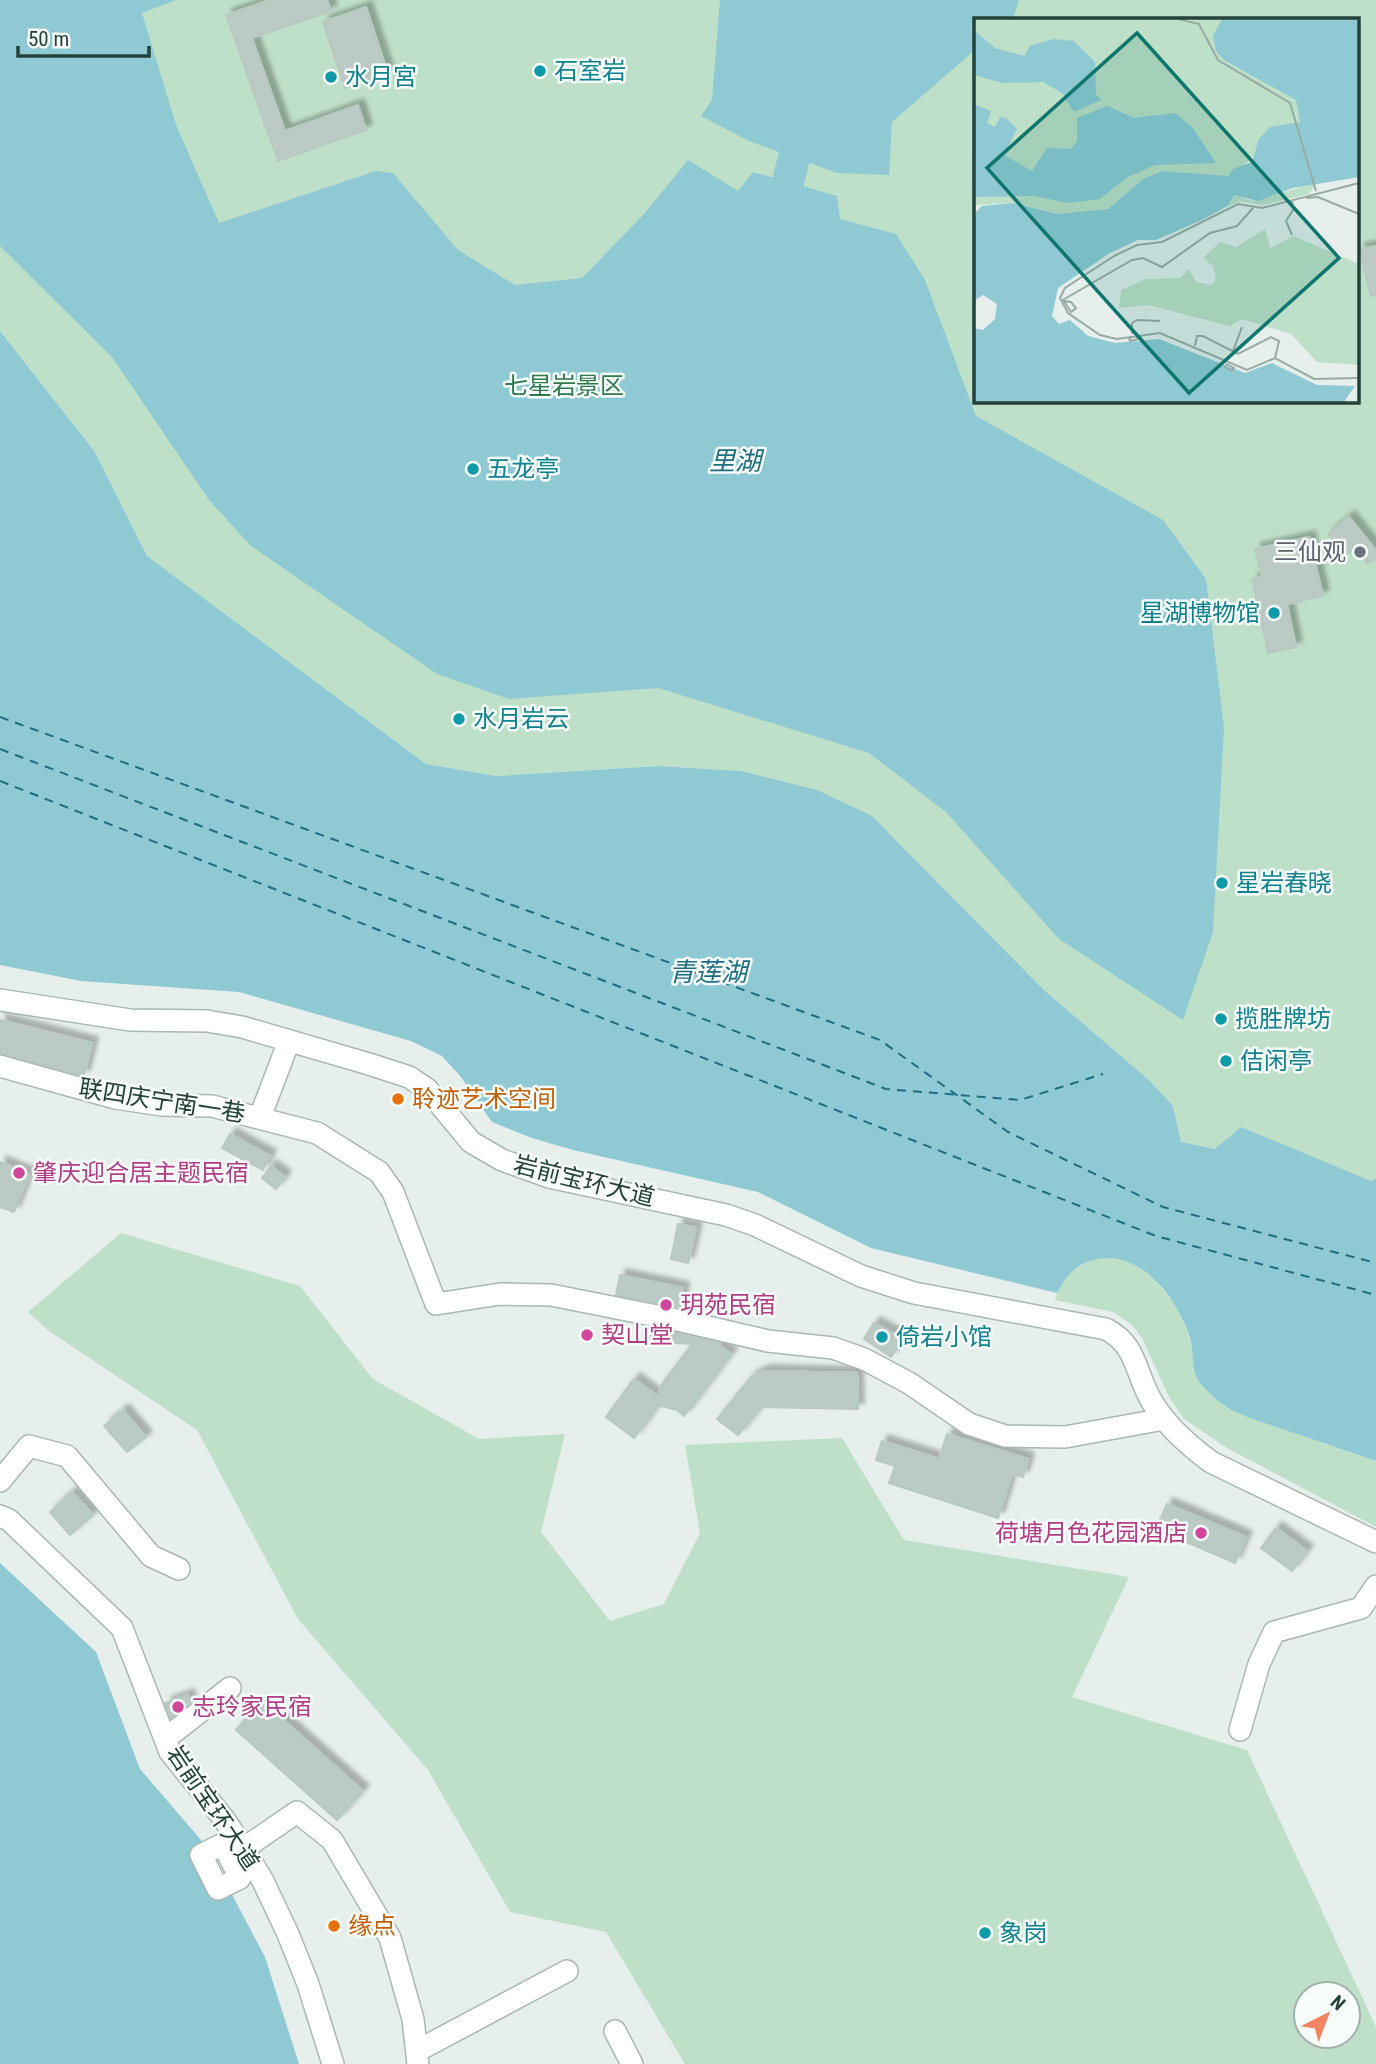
<svg xmlns="http://www.w3.org/2000/svg" width="1376" height="2064" font-family="'Roboto Condensed','Noto Sans SC',sans-serif">
<defs>
<filter id="shadow"><feDropShadow dx="6" dy="-6" stdDeviation="2" flood-color="#0004"/></filter>
</defs>
<rect width="100%" height="100%" fill="#e6efeb"/>
<!-- green -->
<path fill="#bfe0c8" fill-rule="evenodd" d="M0,0H1376V1179L1371,1181L1181,1142L1173,1106L1150,1081L1044,990L872,816L741,771L659,766L496,776L426,764L147,556L95,452L0,331ZM975,19H1357V401H975Z
M121,1233L300,1286L373,1379L479,1439L565,1434L541,1532L610,1621L664,1604L700,1533L685,1445L842,1438L904,1540L1129,1577L1072,1697L1247,1750L1376,2027V2064H685L606,1932L510,1912L428,1770L298,1619L197,1430L49,1331L28,1312ZM1348,1994V2036H1306V1994Z
M1095,1258H1111L1130,1261L1153,1278L1178,1308L1190,1339L1197,1379L1225,1406L1262,1422L1376,1461V1527L1227,1448L1184,1419L1169,1397L1142,1338L1132,1325L1113,1312L1055,1300C1060,1277 1075,1268 1095,1258Z"/>
<!-- water -->
<path fill="#8ec9d4" d="M0,0H176L142,13L176,125L219,223L376,171L393,173L458,250L515,285L582,278L645,213L688,160L738,191L753,172L837,196L840,219L896,234L925,280L976,416L1163,520L1206,579L1224,728L1213,932L1183,1020L1059,939L946,812L869,753L658,688L509,699L437,674L251,546L209,500L112,357L0,246Z
M720,0H1019L1014,16L1010,19H975V50L892,122L889,175L837,173L749,141L701,116L712,100Z
M0,331L95,452L147,556L426,764L496,776L659,766L741,771L817,790L872,816L1044,990L1150,1081L1173,1106L1181,1142L1215,1149L1241,1127L1371,1181L1376,1179V1461C1344,1450 1312,1439 1279,1428C1262,1422 1240,1416 1225,1406C1217,1400 1203,1388 1198,1380C1191,1369 1194,1350 1190,1338C1179,1303 1147,1257 1106,1258C1082,1259 1067,1273 1057,1293L871,1248L758,1192L573,1150L532,1138L492,1122L461,1077L442,1056L411,1041L239,992L81,981L0,965Z
M0,1563L96,1652L140,1769L207,1847L265,1957L299,2064H0Z"/>
<g fill="none" stroke-linecap="round" stroke-linejoin="round">
<!-- river -->
<path stroke="#8ec9d4" stroke-width="32" d="M788,182L794,158"/>
<!-- ferry -->
<path stroke="#1c6f80" stroke-width="2" stroke-dasharray="9 7" stroke-linecap="butt" d="M0,717L880,1040L1008,1132L1163,1207L1376,1263
M0,749L886,1089L1020,1100L1103,1074
M0,781L1156,1236L1376,1295"/>
</g>
<!-- building -->
<path fill="#bbcac4" stroke="#b8c9c2" stroke-width="2" filter="url(#shadow)" d="M269,0H327L331,11L252,38L285,131L358,105L366,130L278,161L226,15Z
M366,7L388,74L345,88L323,22Z
M1376,246V295L1371,296L1359,249Z
M1349,517L1376,550V558L1368,564L1354,548L1345,555L1328,534Z
M1309,537L1323,596L1287,604L1296,647L1268,653L1252,579L1262,577L1255,549Z
M0,1020L92,1043L84,1076L0,1053Z
M230,1134L270,1156L263,1170L222,1148Z
M0,1162L29,1174L14,1212L0,1207Z
M271,1166L285,1177L276,1189L262,1178Z
M678,1224L696,1228L688,1263L671,1259Z
M620,1275L683,1288L680,1307L616,1295Z
M874,1323L904,1339L891,1357L864,1339Z
M644,1327L720,1343V1346L731,1354L684,1416L677,1410L658,1405L634,1438L606,1417L634,1379L659,1397V1388L692,1344L643,1341Z
M764,1371L857,1373L858,1409L761,1407L738,1435L717,1419L752,1376Z
M123,1410L146,1437L127,1452L104,1426Z
M947,1434L1028,1459L1023,1477L1012,1474L998,1518L889,1483L895,1466L876,1460L882,1441L939,1459Z
M72,1492L93,1515L70,1535L50,1512Z
M1167,1504L1246,1537L1235,1563L1156,1529Z
M1276,1528L1307,1551L1292,1571L1261,1548Z
M188,1695L190,1702L171,1718L165,1703Z
M262,1701L363,1791L337,1820L236,1730Z"/>
<g fill="none" stroke-linecap="round" stroke-linejoin="round">
<!-- minor casing -->
<g stroke="#a8b8b2" stroke-width="24">
<path id="minor" d="M0,1000L130,1020L207,1021L242,1027L369,1064L409,1077L427,1089L471,1142L502,1160L549,1177L726,1215L755,1225L861,1276L914,1293L1106,1329C1137,1345 1135,1372 1151,1400C1165,1425 1188,1445 1211,1462L1376,1542
M0,1066L115,1098L162,1105L212,1106L317,1133L379,1172L393,1192L436,1304L500,1294L551,1295L682,1321L768,1341L833,1348L864,1359L909,1383L969,1424L1005,1436L1065,1437L1164,1419
M260,1117L289,1041
M0,1481L29,1446L67,1456L151,1556L179,1569
M0,1516L9,1520L122,1628L170,1752L224,1819L240,1843L263,1881L288,1934L308,1984L333,2064
M1240,1730L1259,1664L1274,1632L1361,1608L1376,1586
M165,1739L230,1688
M223,1844L240,1878L218,1889L201,1855Z
M243,1849L297,1812L332,1840L390,1938L413,2019L418,2064
M615,2031L632,2064
M417,2051L567,1971"/>
</g>
<!-- minor -->
<use href="#minor" stroke="#fff" stroke-width="21"/>
</g>
<!-- markers -->
<g fill="#0f9aa8" stroke="#f7fbf9" stroke-width="2.5">
<circle cx="540" cy="71" r="7"/>
<circle cx="331" cy="77" r="7"/>
<circle cx="473" cy="469" r="7"/>
<circle cx="1274" cy="613" r="7"/>
<circle cx="459" cy="719" r="7"/>
<circle cx="1222" cy="883" r="7"/>
<circle cx="1221" cy="1019" r="7"/>
<circle cx="1226" cy="1061" r="7"/>
<circle cx="882" cy="1337" r="7"/>
<circle cx="985" cy="1933" r="7"/>
</g>
<circle fill="#6b7280" stroke="#f7fbf9" stroke-width="2.5" cx="1360" cy="552" r="7"/>
<g fill="#e8710a" stroke="#f7fbf9" stroke-width="2.5">
<circle cx="398" cy="1099" r="7"/>
<circle cx="334" cy="1926" r="7"/>
</g>
<g fill="#d1479c" stroke="#f7fbf9" stroke-width="2.5">
<circle cx="19" cy="1173" r="7"/>
<circle cx="666" cy="1305" r="7"/>
<circle cx="587" cy="1335" r="7"/>
<circle cx="1201" cy="1533" r="7"/>
<circle cx="178" cy="1707" r="7"/>
</g>
<g text-anchor="middle" stroke-width="5" stroke-linejoin="round" paint-order="stroke">
<!-- culture labels -->
<g font-size="24" fill="#0d838f" stroke="#f7fbf9" text-anchor="start">
<text x="554" y="79">石室岩</text>
<text x="345" y="85">水月宮</text>
<text x="487" y="477">五龙亭</text>
<text x="1260" y="621" text-anchor="end">星湖博物馆</text>
<text x="473" y="727">水月岩云</text>
<text x="1236" y="891">星岩春晓</text>
<text x="1235" y="1027">揽胜牌坊</text>
<text x="1240" y="1069">佶闲亭</text>
<text x="896" y="1345">倚岩小馆</text>
<text x="999" y="1941">象岗</text>
</g>
<!-- park labels -->
<g font-size="24" fill="#2d7a4b" stroke="#f7fbf9">
<text x="564" y="394">七星岩景区</text>
</g>
<!-- worship labels -->
<g font-size="24" fill="#5b616d" stroke="#f7fbf9" text-anchor="end">
<text x="1346" y="560">三仙观</text>
</g>
<!-- food labels -->
<g font-size="24" fill="#c56008" stroke="#f7fbf9" text-anchor="start">
<text x="412" y="1107">聆迹艺术空间</text>
<text x="348" y="1934">缘点</text>
</g>
<!-- street labels -->
<g font-size="24" fill="#24423a" stroke="#f7fbf9">
<text transform="translate(162 1101) rotate(9)" y="8">联四庆宁南一巷</text>
<text transform="translate(584 1181) rotate(14)" y="8">岩前宝环大道</text>
<text transform="translate(213 1808) rotate(56)" y="8">岩前宝环大道</text>
</g>
<!-- hotel labels -->
<g font-size="24" fill="#b23c85" stroke="#f7fbf9" text-anchor="start">
<text x="33" y="1181">肇庆迎合居主题民宿</text>
<text x="680" y="1313">玥苑民宿</text>
<text x="601" y="1343">契山堂</text>
<text x="1187" y="1541" text-anchor="end">荷塘月色花园酒店</text>
<text x="192" y="1715">志玲家民宿</text>
</g>
<!-- water labels -->
<g font-size="26" font-style="italic" fill="#1c6f80" stroke="#f7fbf9">
<text x="735" y="470">里湖</text>
<text x="708" y="981">青莲湖</text>
</g>
</g>
<!-- overview -->
<g transform="translate(974 18)">
<rect width="385" height="385" fill="#e6efeb"/>
<path d="M0,1H385V159L343,165L335,176L288,187L266,183L255,188L260,177L278,183L339,166L322,106L253,159L188,153L169,161L134,191L83,196L39,185L0,187ZM291,211L296,230L320,218L385,246V347L343,344L317,316L268,301L256,308L174,287L145,290L147,272L172,261L206,260L215,251L222,264L238,267L242,260L239,248L229,240L246,224L262,229Z" fill="#bfe0c8"/>
<path d="M248,1H385V159L319,170L284,183L260,177L255,187L230,201L182,222H164L136,235L84,270L78,298L85,306L96,302L114,318L141,325L185,321L271,355L298,345L343,367L381,368L370,384H0V310L9,312L21,301L23,286L9,277L0,283V196L8,188L39,185L83,196L134,191L169,161L188,153L254,158L259,151L278,144L285,121L296,109L326,104L322,82L250,42L242,33L239,18ZM0,12L21,30L50,38L56,28L79,21L100,23L121,44L122,76L127,82L100,94L88,75L69,64L28,65L0,57ZM0,86L17,93L13,105L21,109L26,99L32,100L43,111L30,137L58,153L73,130L97,131L103,123V100L133,88L160,100L201,95L218,109L242,145L181,147L152,160L126,181L94,185L60,178L2,179Z" fill="#8ec9d4"/>
<path fill="none" stroke="#8ec9d4" stroke-width="3.5" d="M0,259L211,177L258,167L385,102M0,263L222,178M0,267L260,171L385,108M0,271H37L57,275L79,289"/>
<path fill="none" stroke="#98aaa4" stroke-width="2" d="M204,1L225,6L244,42L316,85L342,173M385,165L288,190L264,186L188,224L163,227L140,238L91,270L86,280L94,295L126,317L143,321L186,315L273,352L301,340L340,361L385,360M332,180L344,179L385,196M318,182L319,192L312,203L318,217M87,283L158,242L169,240L188,249L236,215L263,208L279,190M90,283L97,284L102,290L97,294ZM158,316V305L163,302L186,303M163,318L164,321L156,323L155,320ZM221,328L223,318H229L264,336L297,319L305,323L301,340M259,333L268,309M253,346L260,350L258,353L251,349Z"/>
<path fill="#0f766e" fill-opacity="0.15" stroke="#0f766e" stroke-width="3.5" d="M163,15L365,240L215,375L13,150Z"/>
<rect width="385" height="385" fill="none" stroke="#24423a" stroke-width="3.5"/>
</g>
<!-- north arrow -->
<g transform="translate(1327 2015) rotate(42)"><circle r="33" fill="#f7fbf9" stroke="#a3b1ad" stroke-width="2"/>
<path d="M0-5L12 26L0 18L-12 26Z" fill="#f4845f"/>
<text y="-10" font-size="19" font-weight="bold" text-anchor="middle" fill="#24423a">N</text>
</g>
<!-- scale -->
<path d="M18 46v10h131v-10" fill="none" stroke="#24423a" stroke-width="3.5"/>
<text x="28" y="46" font-size="21" fill="#24423a" stroke="#f7fbf9" stroke-width="5" paint-order="stroke">50 m</text>
</svg>
